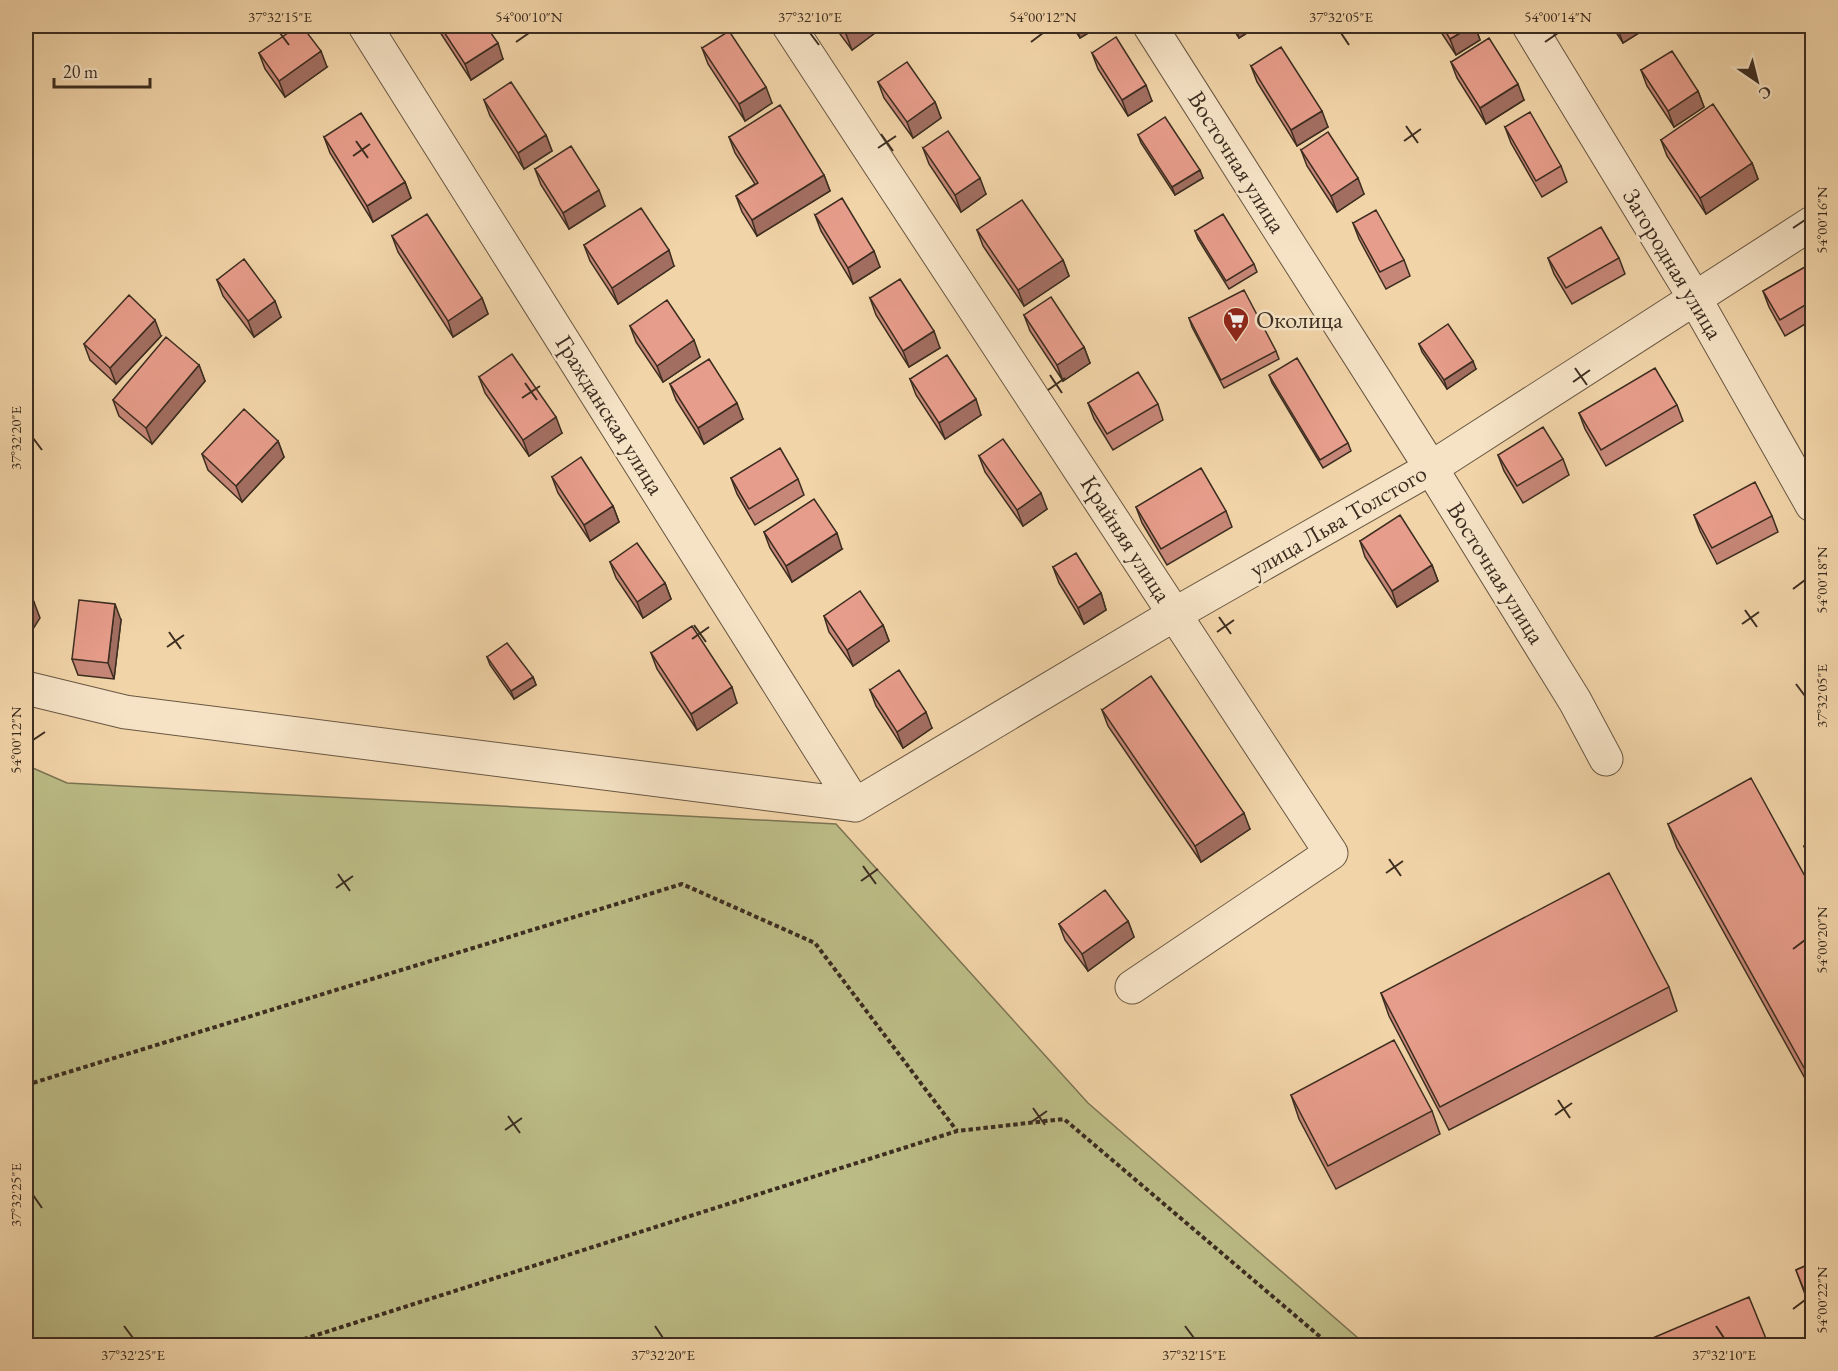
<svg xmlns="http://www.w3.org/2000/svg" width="1838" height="1371" font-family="'EB Garamond',serif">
<rect width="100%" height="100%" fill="#f1d4a8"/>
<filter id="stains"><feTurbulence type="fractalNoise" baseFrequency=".00333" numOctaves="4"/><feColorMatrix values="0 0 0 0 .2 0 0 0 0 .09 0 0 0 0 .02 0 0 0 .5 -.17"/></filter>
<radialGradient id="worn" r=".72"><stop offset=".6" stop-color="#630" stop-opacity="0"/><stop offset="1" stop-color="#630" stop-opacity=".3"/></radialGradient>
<!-- green -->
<path fill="#bcbc86" stroke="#7c7453" stroke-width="1.5" d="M26,765L67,783L836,824L1088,1103L1366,1345H26Z"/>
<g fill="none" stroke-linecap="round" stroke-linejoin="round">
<!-- street casing -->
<g stroke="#695742" stroke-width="35">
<path id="street" d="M365,26L855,805
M789,26L1331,853L1132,987
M1150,26L1431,468L1575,701L1606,759
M1529,26L1694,297L1812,505
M26,688L125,712L855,805
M855,805L1175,614L1431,468L1812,223"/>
</g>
<!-- path -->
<path stroke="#3c2d20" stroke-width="4" stroke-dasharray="4.5 3" stroke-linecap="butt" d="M26,1085L682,884L815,943L957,1131
M282,1346L957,1131L1064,1119L1331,1346"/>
<!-- street -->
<use href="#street" stroke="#f6e3c6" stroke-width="33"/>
</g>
<!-- wall -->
<path fill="#c78778" stroke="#3c2d20" stroke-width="1.5" d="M436,26H486L503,59L471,80Z
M834,26H878L879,30L852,50Z
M1072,26H1100L1080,38Z
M1231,26H1258L1239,38Z
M1437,26H1475L1480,40L1456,55Z
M1612,26H1650L1623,43Z
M702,48L772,103L745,121L708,64Z
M259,53L327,67L285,97L265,69Z
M1092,53L1152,101L1128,116L1098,69Z
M1451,62L1524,100L1486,124L1457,78Z
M1251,66L1328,127L1297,146L1257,82Z
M1641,70L1698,91L1704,107L1674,127L1647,86Z
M878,82L935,102L941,118L913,138L884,98Z
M484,100L546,135L552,151L524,169L490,116Z
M1505,127L1561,166L1567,182L1542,197L1511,143Z
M1138,135L1203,178L1175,195L1141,143Z
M324,137L405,182L411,198L373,222L330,153Z
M729,137L824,175L830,191L757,236L742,212L736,196L755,184L735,153Z
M1661,140L1752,163L1758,179L1706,214L1667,156Z
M923,148L986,194L961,212L929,164Z
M1301,150L1364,194L1337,212L1307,166Z
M535,169L605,206L569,229L541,185Z
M815,215L880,267L853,284L821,231Z
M1353,223L1404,260L1410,276L1386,289L1359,239Z
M977,230L1063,260L1069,276L1024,306L983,246Z
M1195,231L1254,264L1257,272L1229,289L1198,239Z
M392,236L482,298L488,314L453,337L398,252Z
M584,245L674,266L618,304L590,261Z
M1548,258H1619L1625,274L1572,304L1554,274Z
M1812,263V320L1785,336L1769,307L1763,291Z
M217,280L281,317L254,337L223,296Z
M870,298L940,348L909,367L876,315Z
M1024,315L1084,347L1090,363L1063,381L1030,331Z
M1189,318L1276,351L1279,359L1224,388L1192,327Z
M630,326L700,357L663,382L636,342Z
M161,336L116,384L90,360L84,344Z
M1419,344L1476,369L1447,389L1422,352Z
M199,365L205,381L152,444L119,416L113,400Z
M1269,375L1348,443L1351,451L1323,468L1272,383Z
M479,377L562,433L529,456L485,393Z
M910,379L981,415L945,439L916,395Z
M670,384L743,419L704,444L676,400Z
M1088,403L1158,404L1163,420L1113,450L1094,419Z
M1677,405L1683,421L1606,466L1585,429L1579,413Z
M278,441L284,457L242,502L208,470L202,454Z
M1498,455L1563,459L1569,475L1523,503L1504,471Z
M979,456L1047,509L1023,526L985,472Z
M552,477L613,506L619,522L590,541L558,493Z
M731,478L798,479L804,495L755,525L737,494Z
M1136,507L1226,511L1232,527L1167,565L1142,523Z
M1694,515L1772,516L1778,532L1717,564L1700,531Z
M764,532L842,549L792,582L770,548Z
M1360,541L1432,565L1438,581L1397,607L1365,557Z
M610,562L665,583L671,599L643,618L616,578Z
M1053,567L1101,593L1106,610L1084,624L1059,583Z
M824,616L883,625L889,641L853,666L829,632Z
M121,620L114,679L78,675L72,659Z
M651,653L737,703L697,730L657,669Z
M487,657L533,677L536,685L514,699L490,665Z
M870,690L932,728L903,748L876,706Z
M1102,710L1250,829L1201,862L1108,726Z
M1668,824L1812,889V1091L1677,848Z
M1812,841V870L1804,846Z
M1128,921L1134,937L1088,971L1065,940L1059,924Z
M1669,987L1677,1011L1449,1130L1389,1016L1381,993Z
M1291,1095L1432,1111L1440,1134L1336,1189L1299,1119Z
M1812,1263V1313L1796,1270Z"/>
<!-- shaded-wall -->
<path fill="#a26e61" stroke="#3c2d20" stroke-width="1.5" d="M858,26H878L879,30L852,50L846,34Z
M1076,26H1100L1080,38Z
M1235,26H1258L1239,38Z
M1472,26H1475L1480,40L1456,55L1450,39Z
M1619,26H1650L1623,43L1617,27Z
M498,43L503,59L471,80L465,64Z
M321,51L327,67L285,97L279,81Z
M1518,84L1524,100L1486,124L1480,108Z
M1146,85L1152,101L1128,116L1122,100Z
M766,87L772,103L745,121L739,104Z
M1698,91L1704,107L1674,127L1668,111Z
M935,102L941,118L913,138L907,122Z
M1322,111L1328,127L1297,146L1291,130Z
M546,135L552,151L524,169L518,153Z
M1752,163L1758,179L1706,214L1700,198Z
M1200,170L1203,178L1175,195L1172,187Z
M824,175L830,191L757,236L752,220Z
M980,178L986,194L961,212L955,195Z
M1358,178L1364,194L1337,212L1331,196Z
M405,182L411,198L373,222L367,206Z
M599,190L605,206L569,229L563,213Z
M669,250L674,266L618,304L612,288Z
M874,251L880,267L853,284L848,268Z
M1063,260L1069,276L1024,306L1018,290Z
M482,298L488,314L453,337L448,321Z
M275,301L281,317L254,337L248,321Z
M155,320L161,336L116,384L110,368Z
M934,331L940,348L909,367L903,351Z
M694,340L700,357L663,382L657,366Z
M1084,347L1090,363L1063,381L1057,365Z
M1473,361L1476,369L1447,389L1444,380Z
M199,365L205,381L152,444L146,428Z
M976,399L981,415L945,439L939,423Z
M737,403L743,419L704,444L698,428Z
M556,417L562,433L529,456L523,440Z
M278,441L284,457L242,502L236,486Z
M1041,493L1047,509L1023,526L1017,510Z
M613,506L619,522L590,541L584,525Z
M837,533L842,549L792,582L786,566Z
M1432,565L1438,581L1397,607L1392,591Z
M665,583L671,599L643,618L637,602Z
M1101,593L1106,610L1084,624L1078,608Z
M34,602L40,618L26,640V615Z
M115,604L121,620L114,679L108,663Z
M883,625L889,641L853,666L847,650Z
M533,677L536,685L514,699L511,691Z
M732,687L737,703L697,730L691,714Z
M926,712L932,728L903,748L897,732Z
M1244,813L1250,829L1201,862L1195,846Z
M1128,921L1134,937L1088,971L1082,954Z"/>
<!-- building -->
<path fill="#e79d8b" stroke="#3c2d20" stroke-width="1.5" d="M298,26H302L321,51L279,81L259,53Z
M440,26H486L498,43L465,64Z
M840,26H858L846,34Z
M1442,26H1472L1450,39Z
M729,31L766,87L739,104L702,48Z
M1116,37L1146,85L1122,100L1092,53Z
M1489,38L1518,84L1480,108L1451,62Z
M1281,47L1322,111L1291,130L1251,66Z
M1672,51L1698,91L1668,111L1641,70Z
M907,62L935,102L907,122L878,82Z
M511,82L546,135L518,153L484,100Z
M1713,104L1752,163L1700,198L1661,140Z
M780,105L824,175L752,220L736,196L758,183L729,137Z
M1530,112L1561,166L1536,181L1505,127Z
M361,113L405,182L367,206L324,137Z
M1165,117L1200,170L1172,187L1138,135Z
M948,131L980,178L955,195L923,148Z
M1328,132L1358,178L1331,196L1301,150Z
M571,146L599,190L563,213L535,169Z
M842,198L874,251L848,268L815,215Z
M1022,200L1063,260L1018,290L977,230Z
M641,208L669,250L612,288L584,245Z
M1376,210L1404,260L1380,272L1353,223Z
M427,214L482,298L448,321L392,236Z
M1223,214L1254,264L1226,281L1195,231Z
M1601,227L1619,258L1566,288L1548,258Z
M244,259L275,301L248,321L217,280Z
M1812,263V301L1780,320L1763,291Z
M900,279L934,331L903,351L870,298Z
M1244,290L1276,351L1221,380L1189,318Z
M129,295L155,320L110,368L84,344Z
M1051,297L1084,347L1057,365L1024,315Z
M667,300L694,340L657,366L630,326Z
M1448,324L1473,361L1444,380L1419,344Z
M166,337L199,365L146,428L113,400Z
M512,354L556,417L523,440L479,377Z
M947,355L976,399L939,423L910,379Z
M1297,358L1348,443L1320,460L1269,375Z
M709,359L737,403L698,428L670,384Z
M1655,368L1677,405L1601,450L1579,413Z
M1138,372L1158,404L1107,434L1088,403Z
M244,409L278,441L236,486L202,454Z
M1543,427L1563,459L1517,486L1498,455Z
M1003,439L1041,493L1017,510L979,456Z
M780,448L798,479L749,509L731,478Z
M581,457L613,506L584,525L552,477Z
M1201,468L1226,511L1161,549L1136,507Z
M1755,482L1772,516L1712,548L1694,515Z
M814,499L837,533L786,566L764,532Z
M1400,515L1432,565L1392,591L1360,541Z
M637,543L665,583L637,602L610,562Z
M1076,553L1101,593L1078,608L1053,567Z
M860,591L883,625L847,650L824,616Z
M26,597L34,602L26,615Z
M79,600L115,604L108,663L72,659Z
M692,626L732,687L691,714L651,653Z
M507,643L533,677L511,691L487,657Z
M899,670L926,712L897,732L870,690Z
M1151,676L1244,813L1195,846L1102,710Z
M1751,778L1812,889V1082L1668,824Z
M1812,841V862L1804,846Z
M1609,873L1669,987L1440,1107L1381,993Z
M1105,890L1128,921L1082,954L1059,924Z
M1394,1040L1432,1111L1328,1166L1291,1095Z
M1812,1263V1310L1796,1270Z
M1749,1297L1769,1346H1634Z"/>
<!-- ticks -->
<path fill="none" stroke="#3c2d20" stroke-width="2" d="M280,33L289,45M810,33L819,45M1341,33L1349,45M516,42L529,33M1031,42L1043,33M1545,42L1558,33M1406,126L1418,143M881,134L893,151M356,141L368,158M1404,141L1421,129M878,148L896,136M353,156L370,144M1793,228L1805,220M1575,368L1587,385M1050,375L1062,393M1573,382L1590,370M525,383L537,400M1048,390L1065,378M522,398L540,386M33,438L42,450M1793,589L1805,580M1745,610L1757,627M1219,617L1231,634M1742,624L1759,612M694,625L706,642M169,632L181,649M1217,632L1234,620M692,639L709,627M167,647L184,635M1796,684L1805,696M33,740L45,732M1389,859L1401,876M863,866L876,884M1386,873L1403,861M338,874L350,891M861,881L878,869M336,888L353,876M1793,949L1805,940M1558,1100L1570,1118M1033,1108L1045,1125M1555,1115L1572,1103M508,1116L520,1133M1030,1123L1047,1111M505,1130L522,1118M33,1195L42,1208M1793,1309L1805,1300M124,1326L133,1338M655,1326L663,1338M1185,1326L1194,1338M1716,1326L1724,1338"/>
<!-- icons -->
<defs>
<g id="supermarket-pin" transform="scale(1.35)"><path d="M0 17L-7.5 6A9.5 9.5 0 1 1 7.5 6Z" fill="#8f2418" stroke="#f6e3c6"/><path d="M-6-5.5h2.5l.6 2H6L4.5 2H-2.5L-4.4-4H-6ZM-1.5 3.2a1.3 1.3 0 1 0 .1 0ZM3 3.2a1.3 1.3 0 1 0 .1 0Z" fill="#fff"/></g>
</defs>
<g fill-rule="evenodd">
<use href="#supermarket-pin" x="1236" y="320"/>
</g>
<g text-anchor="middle" stroke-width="5" stroke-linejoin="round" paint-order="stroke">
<!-- street labels -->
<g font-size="24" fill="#3c2d20" stroke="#f6e3c6">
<text transform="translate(1237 162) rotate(58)" y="8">Восточная улица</text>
<text transform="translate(1673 264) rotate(59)" y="8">Загородная улица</text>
<text transform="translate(610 415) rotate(58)" y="8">Гражданская улица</text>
<text transform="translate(1338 521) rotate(-30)" y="8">улица Льва Толстого</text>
<text transform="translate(1126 539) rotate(57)" y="8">Крайняя улица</text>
<text transform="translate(1496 573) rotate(58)" y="8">Восточная улица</text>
</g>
<!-- poi labels -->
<g font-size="24" fill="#3c2d20" stroke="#f6e3c6" text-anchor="start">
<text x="1256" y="328">Околица</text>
</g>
</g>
<!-- margin -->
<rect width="1838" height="1371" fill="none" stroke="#f1d4a8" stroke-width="66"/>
<!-- north arrow -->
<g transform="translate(1757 81) rotate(145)" stroke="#f6e3c6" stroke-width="4.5" paint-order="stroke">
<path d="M0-4.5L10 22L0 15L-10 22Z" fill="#3c2d20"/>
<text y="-9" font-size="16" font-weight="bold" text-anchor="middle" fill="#3c2d20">С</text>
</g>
<!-- scale -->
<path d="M54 78v9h96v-9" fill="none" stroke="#3c2d20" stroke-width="3"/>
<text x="63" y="78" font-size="18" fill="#3c2d20" stroke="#f6e3c6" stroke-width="4.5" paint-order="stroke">20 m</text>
<rect x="33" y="33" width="1772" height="1305" fill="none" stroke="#3c2d20" stroke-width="2"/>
<g font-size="15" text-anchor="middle" fill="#3c2d20">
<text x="280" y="22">37°32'15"E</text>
<text x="529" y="22">54°00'10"N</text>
<text x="810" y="22">37°32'10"E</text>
<text x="1043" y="22">54°00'12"N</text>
<text x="1341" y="22">37°32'05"E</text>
<text x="1558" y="22">54°00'14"N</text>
<text transform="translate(1822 220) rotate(-90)" y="5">54°00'16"N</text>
<text transform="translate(16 438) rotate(-90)" y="5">37°32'20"E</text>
<text transform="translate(1822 580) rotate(-90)" y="5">54°00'18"N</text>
<text transform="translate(1822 696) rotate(-90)" y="5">37°32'05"E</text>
<text transform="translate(16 740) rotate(-90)" y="5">54°00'12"N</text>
<text transform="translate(1822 940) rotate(-90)" y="5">54°00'20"N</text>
<text transform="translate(16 1195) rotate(-90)" y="5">37°32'25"E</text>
<text transform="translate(1822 1300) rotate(-90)" y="5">54°00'22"N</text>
<text x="133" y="1360">37°32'25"E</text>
<text x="663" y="1360">37°32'20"E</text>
<text x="1194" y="1360">37°32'15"E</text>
<text x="1724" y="1360">37°32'10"E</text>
</g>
<rect width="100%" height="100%" filter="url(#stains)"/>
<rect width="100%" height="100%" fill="url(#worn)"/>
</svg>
